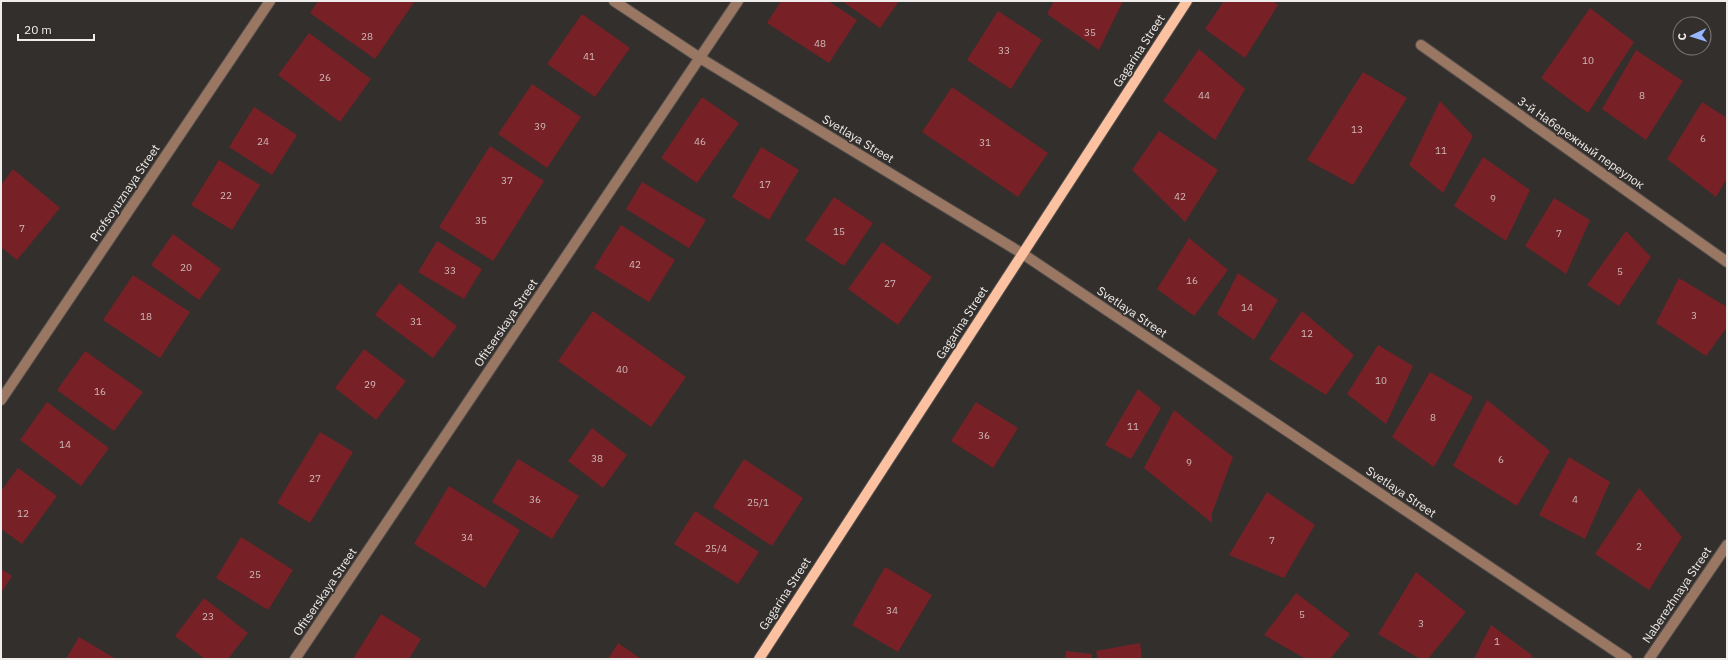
<svg xmlns="http://www.w3.org/2000/svg" width="1728" height="660" font-family="'IBM Plex Sans',sans-serif">
<rect width="100%" height="100%" fill="#332f2d"/>
<!-- building -->
<path fill="#772126" d="M318,1H415L375,59L310,13Z
M781,1H828L857,20L829,63L767,23Z
M842,1H899L880,28Z
M1054,1H1123L1099,50L1047,14Z
M1224,1H1273L1278,5L1245,58L1205,29Z
M1590,8L1634,42L1588,113L1541,78Z
M998,11L1042,40L1011,89L967,60Z
M582,14L630,48L595,97L547,64Z
M309,33L371,79L340,122L278,75Z
M1199,49L1245,89L1215,140L1163,101Z
M1636,50L1683,81L1646,140L1602,109Z
M1363,72L1407,98L1353,185L1307,160Z
M532,84L581,117L547,168L498,134Z
M952,87L1048,153L1018,197L922,132Z
M702,97L739,123L697,183L661,158Z
M1440,101L1473,136L1443,193L1409,165Z
M1702,102L1727,118V178L1716,197L1667,159Z
M254,107L297,135L272,175L229,147Z
M1159,131L1218,170L1185,222L1132,170Z
M490,146L544,181L493,261L439,227Z
M761,147L799,170L769,220L732,197Z
M1483,157L1530,190L1506,241L1454,206Z
M219,160L260,185L232,230L191,205Z
M13,169L60,208L17,260L1,247V185Z
M642,182L706,220L689,248L626,209Z
M834,197L873,223L844,266L805,240Z
M1554,198L1590,220L1566,274L1525,246Z
M621,225L675,260L649,302L594,268Z
M1626,231L1651,257L1619,306L1587,285Z
M173,234L221,269L199,300L151,265Z
M1189,238L1228,270L1194,316L1157,289Z
M437,241L482,269L464,299L418,272Z
M882,242L932,277L898,325L848,289Z
M1238,273L1278,300L1254,340L1217,314Z
M133,275L190,312L160,358L103,320Z
M1679,278L1727,307V327L1706,356L1656,323Z
M399,283L457,326L433,358L375,315Z
M593,311L686,377L651,427L558,361Z
M1302,311L1354,355L1326,395L1269,359Z
M1378,345L1413,366L1386,424L1347,394Z
M364,349L406,381L376,420L335,388Z
M85,351L143,392L114,431L57,390Z
M1430,372L1473,397L1434,467L1392,437Z
M1138,389L1161,408L1131,459L1105,445Z
M1487,400L1550,451L1517,506L1453,466Z
M47,402L109,448L81,486L20,440Z
M976,402L1018,428L993,468L951,441Z
M1174,410L1233,457L1212,513V523L1144,468Z
M592,428L627,455L603,488L568,461Z
M320,432L353,452L310,523L277,503Z
M1569,457L1610,482L1585,539L1539,515Z
M518,459L579,496L552,539L492,502Z
M744,459L803,498L772,546L713,507Z
M18,468L57,496L22,544L1,529V491Z
M449,486L520,530L485,588L414,544Z
M1639,488L1682,537L1649,590L1595,554Z
M1267,492L1315,525L1284,578L1229,555Z
M695,511L759,552L738,584L674,544Z
M241,537L293,570L268,610L216,578Z
M885,567L932,595L898,652L852,625Z
M1,569L12,576L1,593Z
M1416,572L1466,612L1428,659H1420L1378,634Z
M1296,593L1350,634L1330,659H1306L1264,635Z
M204,598L248,633L228,659H205L175,636Z
M381,614L421,639L409,659H353Z
M1491,625L1533,656L1531,659H1474Z
M79,637L116,659H66Z
M618,643L641,659H608Z
M1140,643L1142,659H1098L1096,651Z
M1066,651L1092,654V659H1065Z"/>
<g fill="none" stroke-linecap="round" stroke-linejoin="round">
<!-- minor casing -->
<g stroke="#514d4b" stroke-width="12">
<path id="minor" d="M614,1L700,58L1023,254L1627,659
M1421,45L1727,262
M1,400L270,1
M295,659L738,1
M1649,659L1727,545"/>
</g>
<!-- major casing -->
<g stroke="#514d4b" stroke-width="12">
<path id="major" d="M759,659L1187,1"/>
</g>
<!-- minor -->
<use href="#minor" stroke="#9a7763" stroke-width="10"/>
<!-- major -->
<use href="#major" stroke="#fbc1a0" stroke-width="10"/>
</g>
<g text-anchor="middle" stroke-width="3.5" stroke-linejoin="round" paint-order="stroke">
<!-- number labels -->
<g font-size="10" fill="#d1baba">
<text x="1090" y="36">35</text>
<text x="367" y="40">28</text>
<text x="820" y="47">48</text>
<text x="1004" y="54">33</text>
<text x="589" y="60">41</text>
<text x="1588" y="64">10</text>
<text x="325" y="81">26</text>
<text x="1204" y="99">44</text>
<text x="1642" y="99">8</text>
<text x="540" y="130">39</text>
<text x="1357" y="133">13</text>
<text x="1703" y="142">6</text>
<text x="263" y="145">24</text>
<text x="700" y="145">46</text>
<text x="985" y="146">31</text>
<text x="1441" y="154">11</text>
<text x="507" y="184">37</text>
<text x="765" y="188">17</text>
<text x="226" y="199">22</text>
<text x="1180" y="200">42</text>
<text x="1493" y="202">9</text>
<text x="481" y="224">35</text>
<text x="22" y="232">7</text>
<text x="839" y="235">15</text>
<text x="1559" y="237">7</text>
<text x="635" y="268">42</text>
<text x="186" y="271">20</text>
<text x="450" y="274">33</text>
<text x="1620" y="275">5</text>
<text x="1192" y="284">16</text>
<text x="890" y="287">27</text>
<text x="1247" y="311">14</text>
<text x="1694" y="319">3</text>
<text x="146" y="320">18</text>
<text x="416" y="325">31</text>
<text x="1307" y="337">12</text>
<text x="622" y="373">40</text>
<text x="1381" y="384">10</text>
<text x="370" y="388">29</text>
<text x="100" y="395">16</text>
<text x="1433" y="421">8</text>
<text x="1133" y="430">11</text>
<text x="984" y="439">36</text>
<text x="65" y="448">14</text>
<text x="597" y="462">38</text>
<text x="1501" y="463">6</text>
<text x="1189" y="466">9</text>
<text x="315" y="482">27</text>
<text x="535" y="503">36</text>
<text x="1575" y="503">4</text>
<text x="758" y="506">25/1</text>
<text x="23" y="517">12</text>
<text x="467" y="541">34</text>
<text x="1272" y="544">7</text>
<text x="1639" y="550">2</text>
<text x="716" y="552">25/4</text>
<text x="255" y="578">25</text>
<text x="892" y="614">34</text>
<text x="1302" y="618">5</text>
<text x="208" y="620">23</text>
<text x="1421" y="627">3</text>
<text x="1497" y="645">1</text>
</g>
<!-- street labels -->
<g font-size="12" fill="#efedeb" stroke="#332f2d">
<text transform="translate(1139 51) rotate(-57)" y="4">Gagarina Street</text>
<text transform="translate(858 139) rotate(31)" y="4">Svetlaya Street</text>
<text transform="translate(1581 143) rotate(35)" y="4">3-й Набережный переулок</text>
<text transform="translate(125 193) rotate(-56)" y="4">Profsoyuznaya Street</text>
<text transform="translate(1132 312) rotate(34)" y="4">Svetlaya Street</text>
<text transform="translate(506 323) rotate(-56)" y="4">Ofitserskaya Street</text>
<text transform="translate(962 323) rotate(-57)" y="4">Gagarina Street</text>
<text transform="translate(1401 492) rotate(34)" y="4">Svetlaya Street</text>
<text transform="translate(325 592) rotate(-56)" y="4">Ofitserskaya Street</text>
<text transform="translate(785 594) rotate(-57)" y="4">Gagarina Street</text>
<text transform="translate(1677 595) rotate(-56)" y="4">Naberezhnaya Street</text>
</g>
</g>
<!-- border -->
<rect width="1728" height="660" fill="none" stroke="#efedeb" stroke-width="4"/>
<!-- north arrow -->
<g transform="translate(1692 36) rotate(266)"><circle r="19" fill="#332f2d" stroke="#7e7b79"/>
<path d="M0-3L7 15L0 10L-7 15Z" fill="#96b6fd"/>
<text y="-6" font-size="11" font-weight="bold" text-anchor="middle" fill="#efedeb">С</text>
</g>
<!-- scale -->
<path d="M18 34v6h76v-6" fill="none" stroke="#efedeb" stroke-width="2"/>
<text x="24" y="34" font-size="12" fill="#efedeb" stroke="#332f2d" stroke-width="3" paint-order="stroke">20 m</text>
</svg>
